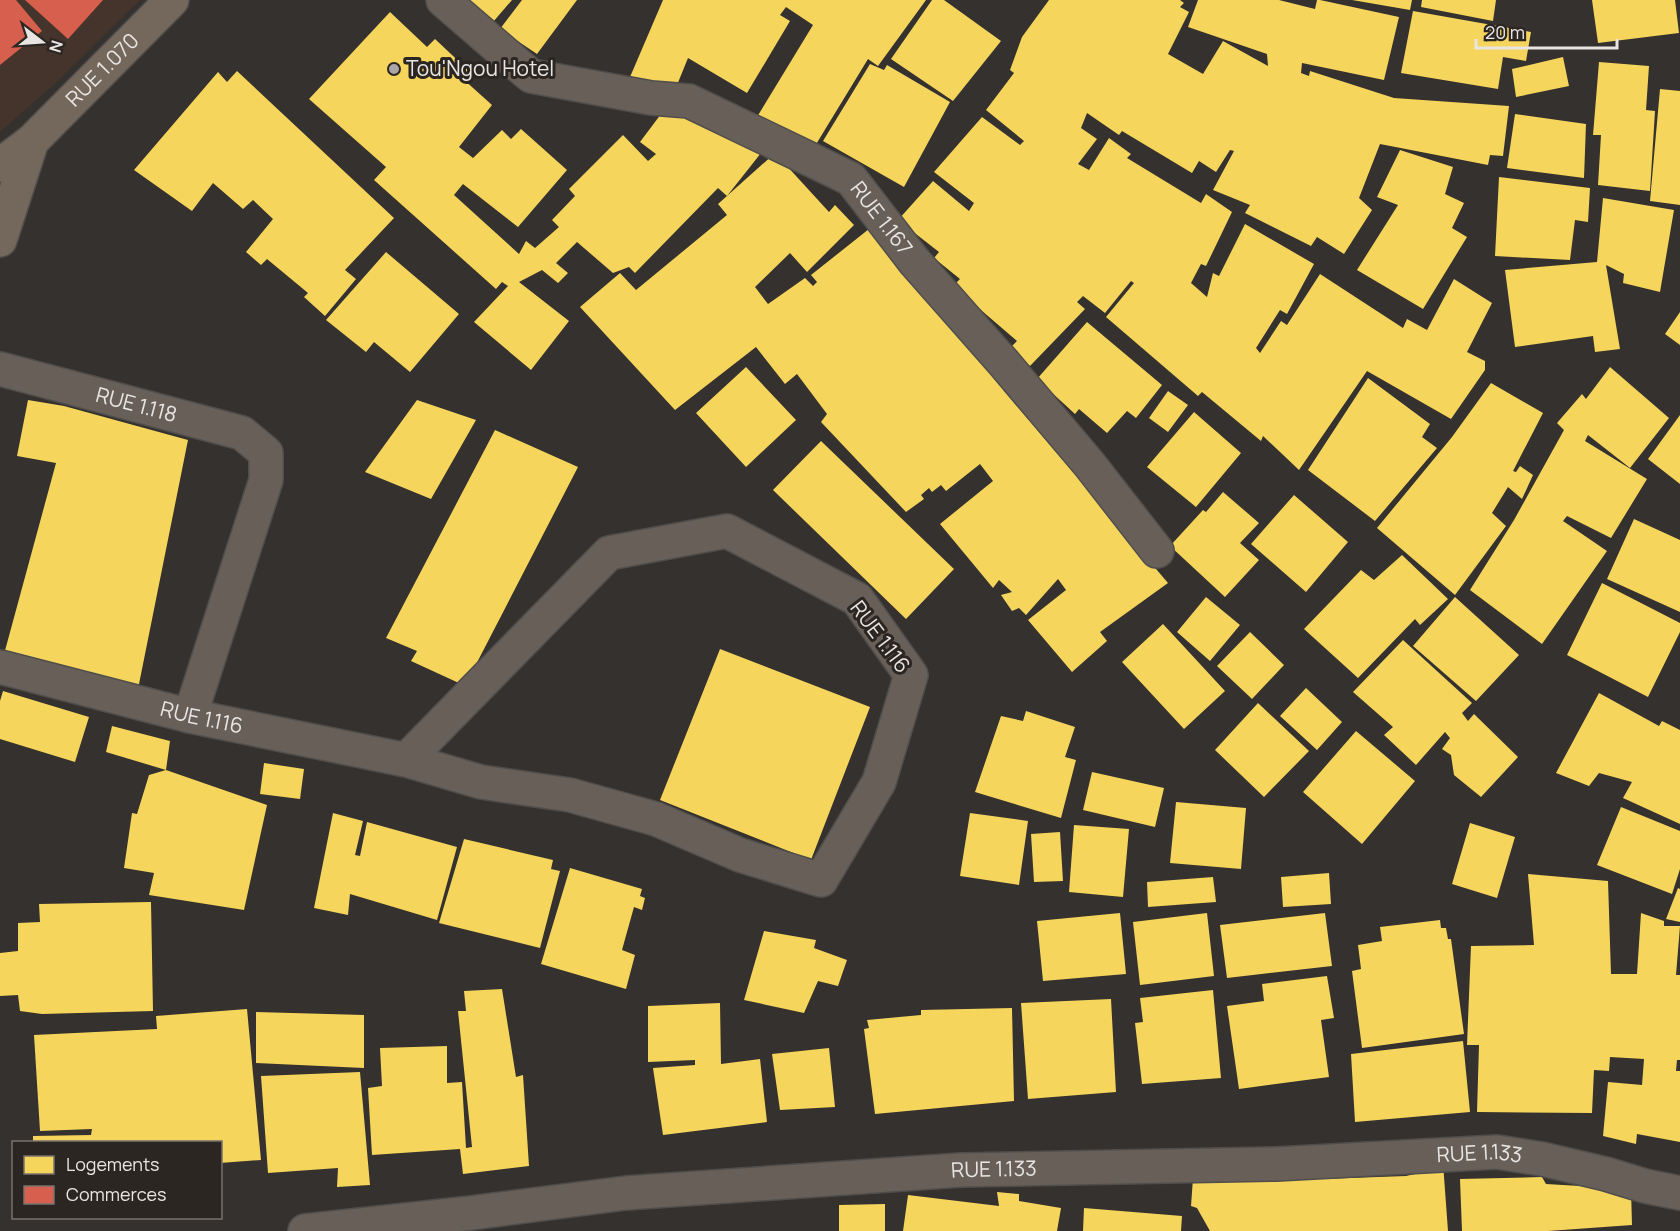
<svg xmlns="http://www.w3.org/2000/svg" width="1680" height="1231" font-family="Manrope,sans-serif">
<rect width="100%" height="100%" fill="#34312e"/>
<!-- commercial -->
<path fill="#44342b" d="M0,0H140L59,80L0,132Z"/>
<!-- homes -->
<path fill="#f6d55c" d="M469,0H512L493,22Z
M522,0H577L537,54L500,29Z
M663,0H926L878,66L868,59L815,146L757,117L813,25L786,7L780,15L790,21L747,93L688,58L675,90L627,84Z
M932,0H944L1001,41L953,101L891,59Z
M1049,0H1180L1184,3L1180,7L1189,12L1168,54L1203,74L1223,41L1268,66L1267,54L1188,27L1198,0H1279L1315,9L1317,0H1320L1399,17L1384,80L1302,63L1301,73L1309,76L1310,71L1394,98L1509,106L1503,156L1490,155L1488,165L1380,144L1359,198L1372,210L1344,254L1317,237L1311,246L1245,213L1250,205L1213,190L1234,151L1230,150L1216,172L1199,161L1192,173L1122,131L1119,135L1087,113L1081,128L1097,139L1078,164L1089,170L1109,138L1131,154L1127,158L1201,203L1206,194L1232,212L1206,266L1201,264L1191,283L1207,297L1213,273L1219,276L1245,224L1314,264L1287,314L1280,310L1256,348L1260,353L1281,321L1287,325L1320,274L1403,328L1407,319L1427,330L1454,279L1492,303L1467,352L1485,361V370L1451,419L1367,371L1299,470L1263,436L1261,441L1202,392L1198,396L1106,317L1134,283L1131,281L1105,313L1083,296L1077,302L1085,309L1030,366L1010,348L1017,341L953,286L960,279L934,258L939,252L898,220L933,181L969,211L974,203L934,172L982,117L1020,145L1024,141L986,110L1014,73L1010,70L1022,37Z
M1352,0H1412L1410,10Z
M1422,0H1496L1493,21L1421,7Z
M1592,0H1675L1679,33L1598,43Z
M1413,11L1531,32L1526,61L1503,57L1498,89L1401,73Z
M390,12L427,47L435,39L468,70L462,78L492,105L459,147L473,158L502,130L511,139L521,129L567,170L518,227L463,184L454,195L519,254L526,241L535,248L559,227L552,220L575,196L569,189L623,135L648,161L656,154L640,142L670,102L761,153L727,196L718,188L635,273L629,267L613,273L577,242L556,263L568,273L558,283L542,270L519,282L569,321L531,370L474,322L508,286L502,282L496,289L374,180L386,167L309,99Z
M1563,57L1569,86L1516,97L1512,69Z
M1599,62L1649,66L1646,110L1655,111L1650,191L1598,185L1601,135H1593Z
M870,64L884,70L887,65L950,102L904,187L823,141Z
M237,71L394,218L345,270L356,279L325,316L304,297L308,293L267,259L261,265L246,252L273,219L253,200L243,209L213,183L192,211L134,170L218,72L227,82Z
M1660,89L1680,91V205L1650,201Z
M1515,114L1586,124L1584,178L1507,168Z
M1400,150L1453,167L1445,194L1464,203L1452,228L1467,237L1423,309L1357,270L1398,205L1377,197Z
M775,153L829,212L835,205L854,225L807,272L790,253L755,287L768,304L805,278L813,286L817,282L811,275L874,225L1005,392L1168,583L1100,632L1107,641L1072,672L1028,620L1066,590L1058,579L1026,615L1019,608L1012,611L1001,595L1012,592L999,580L993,588L940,524L993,481L980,464L946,491L941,485L932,492L929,488L921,495L924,499L906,512L821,422L827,414L797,374L785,384L756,347L675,410L580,307L620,273L636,290L727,215L718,204Z
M1499,177L1590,188L1588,222L1575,220L1570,260L1495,256Z
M1603,198L1674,210L1660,292L1623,283L1624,274L1606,265L1620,349L1595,352L1593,336L1515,347L1505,270L1597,262Z
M386,252L459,314L410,372L374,342L366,352L326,320Z
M1680,312V345L1665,334Z
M1087,322L1162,385L1136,418L1127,411L1107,433L1079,409L1075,414L1037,379Z
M746,367L796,420L746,467L696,413Z
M1610,367L1669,418L1630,468L1588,435L1585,441L1647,479L1611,538L1567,516L1563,521L1607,551L1542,644L1470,590L1514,520L1564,430L1557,423L1582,394L1586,399Z
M1368,378L1430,424L1422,437L1437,448L1375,521L1308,470Z
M1491,383L1543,413L1513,471L1516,472L1520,466L1533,475L1522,499L1508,487L1492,513L1506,526L1455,595L1377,528L1452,437Z
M1168,391L1188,405L1168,432L1149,418Z
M28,400L64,406L188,440L134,709L0,669L56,463L17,456Z
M417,400L476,420L431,499L365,472Z
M1194,412L1241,453L1196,507L1147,467Z
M1680,415V484L1648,459Z
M495,430L578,467L469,678L461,684L411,661L417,651L386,638Z
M821,441L954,569L906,619L773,490Z
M1223,492L1259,523L1240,543L1259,560L1225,597L1170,546L1203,510L1206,512Z
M1294,495L1348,542L1306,592L1251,544Z
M1634,519L1680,540V612L1607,579Z
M1402,555L1448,599L1420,625L1415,619L1358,678L1304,629L1361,570L1374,580Z
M1602,583L1680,623V632L1648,697L1567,655Z
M1206,597L1240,625L1210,661L1177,632Z
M1455,597L1519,655L1476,701L1413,646Z
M1163,624L1225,691L1184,729L1122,662Z
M1250,632L1284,665L1252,699L1217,666Z
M1403,640L1472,703L1462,713L1468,721L1474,714L1518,757L1481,797L1454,775L1451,755L1442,749L1450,738L1445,732L1416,765L1384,735L1393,727L1353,692Z
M720,649L870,707L811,860L660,800Z
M1306,688L1342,722L1317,750L1280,716Z
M3,691L89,717L75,762L0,739V701Z
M1599,693L1659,726L1662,721L1680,730V824L1623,798L1632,782L1599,773L1589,786L1556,773Z
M1258,703L1309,751L1264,797L1215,750Z
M1026,711L1075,727L1065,757L1076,760L1061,818L975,792L1001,716L1023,721Z
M112,726L170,741L166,770L106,752Z
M1356,731L1415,781L1362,844L1303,792Z
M264,763L304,769L300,799L260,794Z
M166,770L267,805L244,910L149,895L154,873L124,868L132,813L137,814L149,775Z
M1092,772L1164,788L1155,827L1083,810Z
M1176,802L1246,808L1241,869L1170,863Z
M1621,807L1680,831V869L1672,894L1597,865Z
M333,813L363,821L355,855L360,856L367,822L457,847L437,920L350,894L348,915L314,908Z
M970,813L1028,821L1019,885L960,876Z
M1470,823L1515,837L1497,898L1452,884Z
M1074,825L1129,829L1123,897L1069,892Z
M1060,832L1063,881L1034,882L1031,834Z
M464,839L553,860L551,869L560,871L540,948L439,923Z
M570,868L642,889L640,896L645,898L642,910L634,907L622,950L635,955L626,989L541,964Z
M1329,873L1331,904L1283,907L1281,877Z
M1528,874L1608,881L1611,974H1637L1641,913L1664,921V926H1680L1676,975H1680V1060H1677L1676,1071H1680V1142L1637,1134L1636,1144L1603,1136L1608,1082L1642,1085L1644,1059L1610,1057L1609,1071L1594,1070L1592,1113L1477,1112L1479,1045H1467L1471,946L1534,945Z
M1213,877L1216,902L1148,907L1147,882Z
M1678,888L1680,889V922L1666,919Z
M151,902L153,1011L42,1014L20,1011L18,995L0,996V953L18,951V923L40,922L39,904Z
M1120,913L1126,974L1043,981L1037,921Z
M1207,913L1214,976L1140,985L1133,922Z
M1325,913L1332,966L1227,978L1220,925Z
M1440,920L1441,928H1446L1448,939H1451L1464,1034L1362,1048L1352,971L1361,969L1358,945L1382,941L1380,927Z
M764,931L816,940L814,948L847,960L838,986L818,981L804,1013L744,1000Z
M1327,976L1334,1018L1321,1020L1329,1077L1239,1089L1227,1006L1264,1001L1262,984Z
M502,989L516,1077L523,1075L529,1166L463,1174L460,1149L372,1155L368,1088L382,1086L380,1048L447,1046V1083L462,1082L466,1148L472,1147L458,1011H466L464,991Z
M1213,990L1221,1078L1142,1084L1135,1023L1143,1022L1140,998Z
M1111,999L1116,1092L1028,1099L1021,1003Z
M720,1003L721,1064L760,1059L767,1122L663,1135L653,1068L695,1065V1060L648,1062V1006Z
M1012,1008L1014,1101L875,1114L864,1029L869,1028L867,1020L921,1015V1010Z
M247,1009L261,1160L220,1163V1142H33V1136L91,1135L92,1129L40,1131L34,1035L157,1029L156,1016Z
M256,1012L364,1015V1068L256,1063Z
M1463,1041L1470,1112L1355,1122L1351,1054Z
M829,1048L835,1107L780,1110L772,1054Z
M360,1072L370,1185L337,1187L338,1168L268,1173L261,1076Z
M1443,1163L1448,1231H1210L1197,1208L1191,1206L1193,1178L1227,1177L1322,1179L1406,1176L1415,1174V1165Z
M1542,1177L1546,1184L1631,1189L1632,1225L1548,1231H1462L1460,1179Z
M997,1192L1019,1194V1201L1061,1208L1057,1231H903L908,1195L999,1206Z
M885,1204V1231H839V1205Z
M1084,1208L1182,1216L1181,1231H1083Z"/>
<!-- shops -->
<path fill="#d6604d" d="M0,0H16L42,31L0,65Z
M25,0H103L68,39Z"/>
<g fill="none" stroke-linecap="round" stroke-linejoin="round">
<!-- minor casing -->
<g stroke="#504e4c" stroke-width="36">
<g id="minor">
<path id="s1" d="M443,0L531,76L651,98L689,101L851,179L914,261L1003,362L1090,465L1157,551"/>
<path id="s2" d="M0,369L242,433L266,453V480L190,716"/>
<path id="s3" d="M0,667L190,716L406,760L481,782L570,795L656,819L740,855L821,880L879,782L911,675L857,599L727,531L609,553L406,760"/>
<path id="s4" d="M305,1231L471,1213L626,1193L961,1170L1276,1164L1497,1152L1542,1159L1606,1174L1645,1186L1680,1193"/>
</g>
</g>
<!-- major casing -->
<g stroke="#504e4c" stroke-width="36">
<g id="major">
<path id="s5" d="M0,165L32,141L172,0"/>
<path d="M0,240L32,141"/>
</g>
</g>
<!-- minor -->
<use href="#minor" stroke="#686058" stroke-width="33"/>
<!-- major -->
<use href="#major" stroke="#74685c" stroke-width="33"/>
</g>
<!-- markers -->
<circle fill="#a9a6a3" stroke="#2c2622" stroke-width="2" cx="394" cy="69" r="6"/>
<g text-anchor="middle" stroke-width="6" stroke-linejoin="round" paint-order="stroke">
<!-- poi labels -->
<g font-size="21" fill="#e8e5e2" stroke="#2c2622" text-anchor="start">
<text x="406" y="76">Tou'Ngou Hotel</text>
</g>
<!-- street labels -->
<g font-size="21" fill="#e8e5e2" stroke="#2c2622">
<text dy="7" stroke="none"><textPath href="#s5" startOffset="140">RUE 1.070</textPath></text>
<text dy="7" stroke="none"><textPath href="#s1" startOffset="506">RUE 1.167</textPath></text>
<text dy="7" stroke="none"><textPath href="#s2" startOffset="141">RUE 1.118</textPath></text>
<text transform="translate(880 637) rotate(53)" y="7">RUE 1.116</text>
<text dy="7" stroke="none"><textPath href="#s3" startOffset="208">RUE 1.116</textPath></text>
<text dy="7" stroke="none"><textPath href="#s4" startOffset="1178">RUE 1.133</textPath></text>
<text dy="7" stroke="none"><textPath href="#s4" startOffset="692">RUE 1.133</textPath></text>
</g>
</g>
<!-- legend -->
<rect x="12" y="1141" width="210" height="78" fill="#2c2622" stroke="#77726f" stroke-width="1.5"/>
<rect x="24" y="1156" width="30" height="18" fill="#f6d55c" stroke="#77726f" stroke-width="1.5"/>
<text x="66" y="1171" font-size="18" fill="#e8e5e2">Logements</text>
<rect x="24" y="1186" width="30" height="18" fill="#d6604d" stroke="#77726f" stroke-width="1.5"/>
<text x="66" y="1201" font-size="18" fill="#e8e5e2">Commerces</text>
<!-- north arrow -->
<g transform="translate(42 42) rotate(107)" stroke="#2c2622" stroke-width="4.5" paint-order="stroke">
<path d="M0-4.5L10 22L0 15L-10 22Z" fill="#e8e5e2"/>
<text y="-9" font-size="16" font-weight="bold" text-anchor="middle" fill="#e8e5e2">N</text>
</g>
<!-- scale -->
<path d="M1476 39v9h141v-9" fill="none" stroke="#e8e5e2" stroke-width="3"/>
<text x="1485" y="39" font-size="18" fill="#e8e5e2" stroke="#2c2622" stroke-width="4.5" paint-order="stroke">20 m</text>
</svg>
